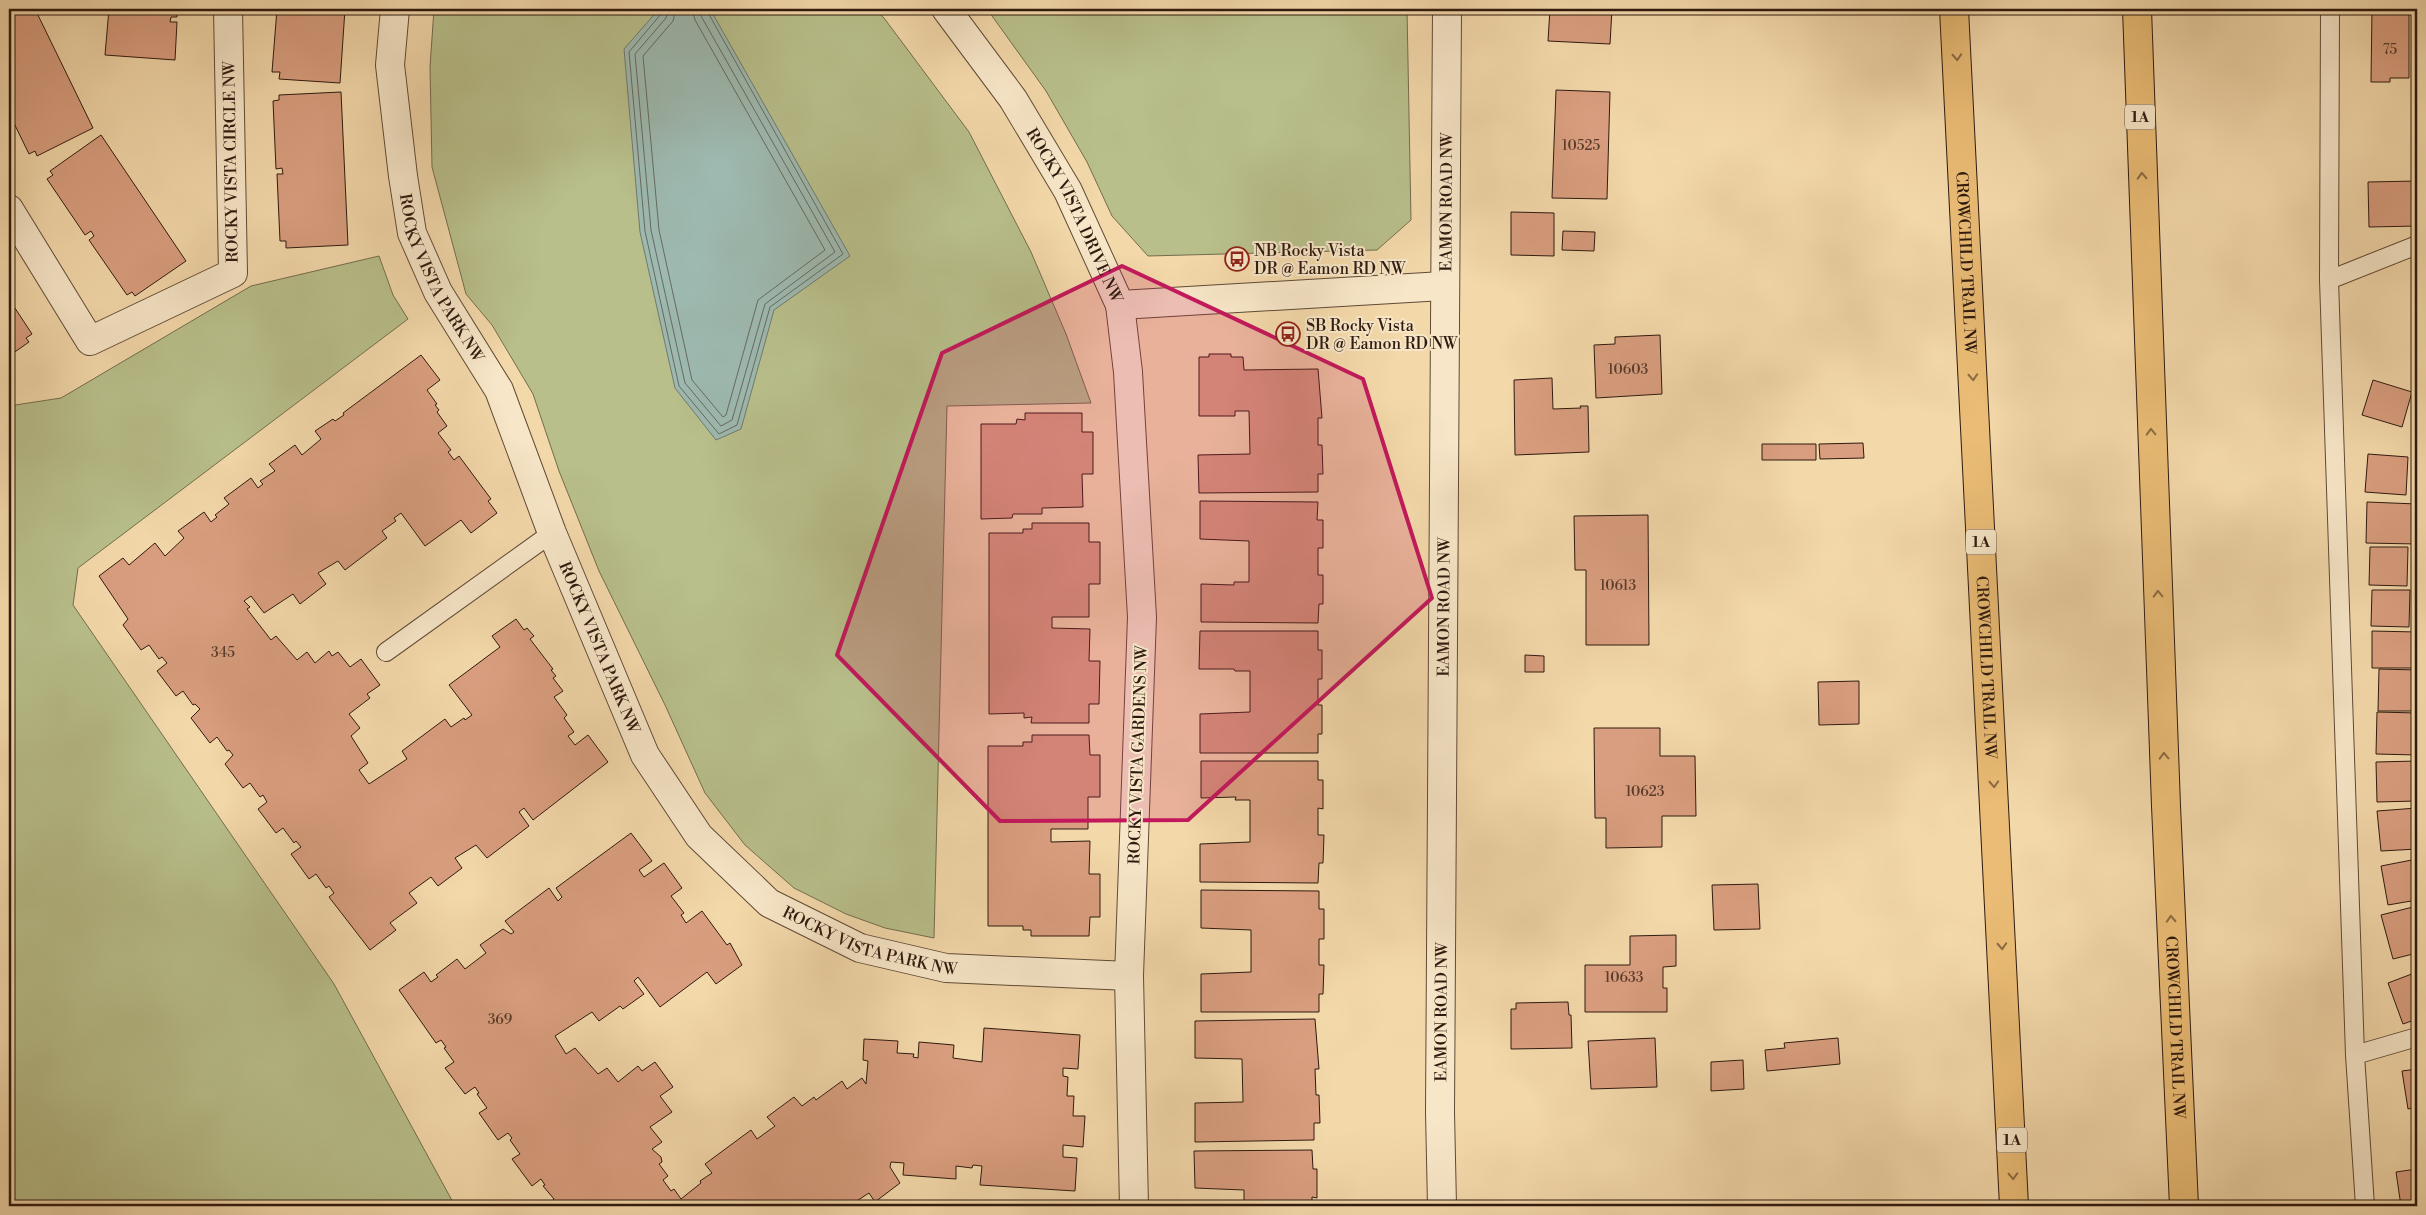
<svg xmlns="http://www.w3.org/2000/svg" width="2426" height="1215" font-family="'Libre Bodoni',serif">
<rect width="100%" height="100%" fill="#f3d8aa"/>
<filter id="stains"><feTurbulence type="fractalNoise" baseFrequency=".004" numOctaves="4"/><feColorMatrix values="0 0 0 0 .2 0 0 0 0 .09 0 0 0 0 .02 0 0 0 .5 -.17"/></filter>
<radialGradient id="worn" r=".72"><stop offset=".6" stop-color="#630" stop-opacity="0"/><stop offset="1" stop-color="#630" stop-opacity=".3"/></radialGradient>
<!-- green -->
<path fill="#b8bf8b" stroke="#746c4d" d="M434,9H875L884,18L969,132L1031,252L1066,334L1091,403L947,406L934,938L885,928L846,914L794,888L745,845L705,793L665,705L599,571L559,471L533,394L492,325L466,294L432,167L430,67Z
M987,9H1407L1411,220L1377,250L1148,256L1112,216L1087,162L1046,91Z
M379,256L393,295L408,319L78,568L73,605L334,984L455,1206H9V406L61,398L251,286Z"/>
<!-- water -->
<path fill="#9db9b0" stroke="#717970" d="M659,9H710L850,256L774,310L741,429L716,440L675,388L640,232L624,49Z"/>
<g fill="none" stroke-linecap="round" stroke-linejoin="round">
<!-- shore -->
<path stroke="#666a60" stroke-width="1" d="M662,9L661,14L629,52L645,231L679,386L719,434L737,425L770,307L843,254L706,9
M669,9L666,18L635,54L651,230L685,383L721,426L732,420L765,304L835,252L701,16L700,9
M676,9L673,21L643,56L659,230L692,380L723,417L726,415L758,300L825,250L695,20L692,9"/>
</g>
<!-- building -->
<path fill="#d99e7f" stroke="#2f1a0f" d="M9,9H35L93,128L37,156L35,151L29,154L9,113Z
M109,9H177V17H171L170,22H177L175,60L105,55Z
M277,9H345L340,83L279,79L280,72H272Z
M1550,9H1612L1610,44L1548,41Z
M2372,9H2409V78H2390V82H2371Z
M2417,11V63L2413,19H2415V12Z
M1556,90L1610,92L1607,199L1552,198Z
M341,92L348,245L286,248V241H280L277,174H283L282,168L276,169L273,101L279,100V95Z
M101,135L186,261L135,296L132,292L127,295L89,240L94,236L91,231L85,235L47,179L53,175L50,171Z
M2417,181V226L2369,227L2368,182Z
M1511,212L1554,213V256L1511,255Z
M1563,231L1595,232L1594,251L1562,250Z
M9,299L32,334L26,338L29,342L9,356Z
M1660,335L1662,394L1596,398L1594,345L1615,344V337Z
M1209,354H1231V357H1243L1244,370L1318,369L1322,418H1318V445H1322L1323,474H1318V492L1199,493L1198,455L1250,454L1249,411H1235V416H1199V357H1209Z
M421,355L440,380L427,390L437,404L435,405L439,410L437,412L447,426L438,433L451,450L448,452L454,460L459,456L491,499L488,501L497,513L471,533L461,520L425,546L401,513L394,518L396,521L382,531L387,538L345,570L338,561L318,573L326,584L300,604L293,594L264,613L251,596L244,601L250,607L247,609L271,640L276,636L297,660L307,652L315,663L329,651L332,656L338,652L350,667L361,659L380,685L367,694L370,698L349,714L360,728L351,736L368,763L359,770L369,784L407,759L402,751L445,719L451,727L464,718L465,720L472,715L449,685L500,647L492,636L516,619L524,630L527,628L534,636L530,639L553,669L551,670L556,676L553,678L563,691L554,697L567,715L564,718L574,732L568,736L575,745L588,735L608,762L533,820L524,808L519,812L529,826L487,858L476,845L455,858L462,868L438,886L431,877L409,893L417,903L390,923L396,930L370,950L329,897L334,893L329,886L326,888L316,874L309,879L291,854L301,847L296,841L294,843L283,828L276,833L258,809L267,802L263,795L260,797L250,783L243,788L225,764L233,755L229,750L227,751L217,737L210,743L191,718L200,709L195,704L193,705L183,691L176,696L157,671L167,663L162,657L159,659L149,645L141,650L123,625L128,619L99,576L123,558L129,565L155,543L165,556L184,538L178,531L204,512L211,522L217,517L215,515L229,504L224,498L251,478L258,488L263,484L260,481L275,471L269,464L295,445L302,455L321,439L315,431L333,419L335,421L344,415L343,413Z
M1552,378L1553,409L1581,408L1580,406H1588L1589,452L1515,455L1514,380Z
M2373,380L2412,392L2402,427L2362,415Z
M1025,413H1082V432H1093V474H1082L1083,507L1042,508V514H1013L1012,518L981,519V424H1016L1017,419L1025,420Z
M1863,443L1864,458L1820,459L1819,444Z
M1762,444H1816V460H1762Z
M2368,454L2408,457L2406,495L2365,492Z
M1200,501L1318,502L1317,520H1323V548H1318V575H1323V604H1319L1318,623L1201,622V584L1234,585V582H1249V541L1200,539Z
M2367,502L2417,504V544L2366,543Z
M1648,515L1649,645H1586V570H1575L1574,516Z
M1032,523H1089V542H1100V584H1089V617H1052V628L1090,629L1089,661H1100L1099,704H1089V723H1031L1032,717L1024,718V713L989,714V533H1023V529H1032Z
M2370,547H2408L2407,586L2369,585Z
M2372,590H2410L2409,627L2371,626Z
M1200,631H1318V650H1322V679H1318V705H1322V734H1318V753H1200V714L1250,712V671H1235L1234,669H1199Z
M2372,631L2417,632V668H2372Z
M1525,655L1544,656V672H1525Z
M2379,669L2417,670V711H2378Z
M1859,681V724L1819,725L1818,682Z
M2377,712L2417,713V755L2376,754Z
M1594,728H1660V756H1695L1696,816H1662V847L1606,848V818H1595Z
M1032,735H1089L1090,755H1100V797H1088V829H1051V842L1090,841L1089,874H1100V917H1090L1089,936H1031V930H1023V926H988V746H1023V742H1032Z
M1201,761H1318V780H1323V809L1318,808V835H1324L1323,863H1319L1318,883L1200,882V844L1250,842V800H1235L1236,797L1201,798Z
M2417,761V801L2377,802L2376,762Z
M2417,808V849L2381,851L2377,811Z
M631,833L652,861L639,870L644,877L664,863L682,888L671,896L684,913L681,915L686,923L702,911L727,945L730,943L742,965L716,984L707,972L660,1007L638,977L634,981L644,994L623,1009L620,1006L599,1021L592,1012L555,1036L566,1054L575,1048L598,1074L607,1068L618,1082L638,1066L642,1071L655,1062L673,1087L660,1096L672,1112L650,1127L662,1142L652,1149L661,1157L662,1162L659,1164L668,1176L663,1180L671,1191L674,1189L681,1199L701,1183L700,1181L712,1173L705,1164L751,1130L757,1139L775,1126L767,1117L794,1097L802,1106L814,1097L816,1100L842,1081L847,1089L862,1078L866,1084L868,1061L863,1060L864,1039L898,1041L897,1053L914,1054L913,1057L918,1058L919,1042L954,1045L953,1058L982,1062L984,1028L1080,1035L1078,1069L1063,1068V1076L1068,1077L1067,1096H1074L1073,1116H1085L1083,1147L1063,1145V1157L1077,1158L1075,1191L980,1185L982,1166L973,1165L972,1168L956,1166V1179L903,1175L904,1163L891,1162L890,1167L900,1183L875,1202L869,1193L849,1206H547L554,1199L543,1186L545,1185L541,1179L532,1186L512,1159L520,1154L510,1140L512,1138L508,1133L498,1140L479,1113L487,1108L477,1094L479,1093L475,1087L465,1094L445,1068L454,1062L444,1048L446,1047L441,1040L436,1043L399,990L424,972L431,982L438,977L436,975L457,959L465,969L486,953L480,945L503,929L511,934L514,932L505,921L549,888L558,901L562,897L556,888Z
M2417,859V900L2388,905L2381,866Z
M1758,884L1760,929L1714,930L1712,885Z
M1201,890L1319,891V909H1324V939H1319V965H1324L1323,994H1319V1012H1201V974L1251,972V930L1201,928Z
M2417,906V953L2393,959L2381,915Z
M1676,935V966L1663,967V988H1667V1012H1585V965H1630V936Z
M2417,972V1019L2403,1024L2388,983Z
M1568,1002L1569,1015H1571L1572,1048L1511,1049V1009H1516V1003Z
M1315,1019L1319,1069H1315L1316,1095H1319L1320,1123H1314V1140L1195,1142V1103L1243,1102L1242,1059L1195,1058V1021Z
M1655,1038L1657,1087L1591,1089L1588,1041Z
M1838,1038L1840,1064L1767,1071L1765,1050L1785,1048L1784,1043Z
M1743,1060L1744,1089L1711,1091V1062Z
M2417,1069V1107L2408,1109L2402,1071Z
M1312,1150L1313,1169H1317V1198L1312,1197V1206H1244V1190L1195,1188L1194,1151Z
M2417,1169V1206H2401L2396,1172Z"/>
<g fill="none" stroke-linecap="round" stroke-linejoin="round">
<!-- service casing -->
<g stroke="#604a36" stroke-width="20">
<path id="service" d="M2330,9L2329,280L2417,245
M2329,280L2355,1055L2365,1206
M386,652L552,533
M2355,1055L2417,1037"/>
</g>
<!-- minor casing -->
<g stroke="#604a36" stroke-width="30">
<g id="minor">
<path id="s1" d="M395,9L390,65L403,176L412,233L438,292L499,390L552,533L645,755L699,836L769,903L860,948L946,968L1129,976"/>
<path id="s2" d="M946,9L1013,99L1068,191L1120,305L1443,286"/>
<path d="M9,209L90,341L233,273L228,9"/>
<path d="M1120,305L1128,372L1142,617L1129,976L1134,1206"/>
<path id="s3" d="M1442,1206L1440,1112L1447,9"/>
</g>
</g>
<!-- motorway casing -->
<g stroke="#2f1a0f" stroke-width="30">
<g id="motorway">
<path id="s4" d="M1954,9L2014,1206"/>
<path id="s5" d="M2137,9L2166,806L2184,1206"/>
</g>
</g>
<!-- service -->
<use href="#service" stroke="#f7e6c8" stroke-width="18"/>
<!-- minor -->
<use href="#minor" stroke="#f7e6c8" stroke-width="28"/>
<!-- motorway -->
<use href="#motorway" stroke="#eabc75" stroke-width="28"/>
</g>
<!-- one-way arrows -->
<defs><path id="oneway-chevron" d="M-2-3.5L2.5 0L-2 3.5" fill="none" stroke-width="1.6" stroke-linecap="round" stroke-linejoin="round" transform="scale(1.25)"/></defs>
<g stroke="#8c6b42">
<use href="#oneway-chevron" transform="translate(1957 57) rotate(87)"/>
<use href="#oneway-chevron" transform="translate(2142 176) rotate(-92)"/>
<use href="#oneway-chevron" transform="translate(1973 377) rotate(87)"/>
<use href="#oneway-chevron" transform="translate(2151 432) rotate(-92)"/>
<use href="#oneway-chevron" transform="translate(2158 594) rotate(-92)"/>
<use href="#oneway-chevron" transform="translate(2164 756) rotate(-92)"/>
<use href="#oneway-chevron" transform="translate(1994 784) rotate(87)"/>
<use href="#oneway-chevron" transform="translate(2171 919) rotate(-93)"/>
<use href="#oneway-chevron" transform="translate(2002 946) rotate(87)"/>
<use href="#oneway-chevron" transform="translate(2013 1176) rotate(88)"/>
</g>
<!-- marked area -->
<path fill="#c2185b" fill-opacity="0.2" stroke="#c2185b" stroke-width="4" stroke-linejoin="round" d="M1122,266L1363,379L1432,598L1188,820L1000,821L837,655L942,353Z"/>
<!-- icons -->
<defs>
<g id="bus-ring" transform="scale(1.25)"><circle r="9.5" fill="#f7e6c8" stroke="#8f2418" stroke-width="1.5"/><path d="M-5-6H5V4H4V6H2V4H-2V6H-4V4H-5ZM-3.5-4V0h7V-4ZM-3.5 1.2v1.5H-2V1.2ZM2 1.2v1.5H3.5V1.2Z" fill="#8f2418"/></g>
</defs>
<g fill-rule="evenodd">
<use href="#bus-ring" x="1237" y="259"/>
<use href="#bus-ring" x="1288" y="334"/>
</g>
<g text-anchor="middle" stroke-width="4" stroke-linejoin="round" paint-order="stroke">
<!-- number labels -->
<g font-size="14" fill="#5a3b2b">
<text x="2390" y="54">75</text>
<text x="1581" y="150">10525</text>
<text x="1628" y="374">10603</text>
<text x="1618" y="590">10613</text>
<text x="223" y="657">345</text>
<text x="1645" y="796">10623</text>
<text x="1624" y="982">10633</text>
<text x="500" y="1024">369</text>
</g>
<!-- shield labels -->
<g fill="#f7e6c8" stroke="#6b5746" stroke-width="1">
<rect x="2125" y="104.5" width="30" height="25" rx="4"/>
<rect x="1966" y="529.5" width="30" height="25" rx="4"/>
<rect x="1997" y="1127.5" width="30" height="25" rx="4"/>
</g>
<g font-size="15" font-weight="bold" fill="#2f1a0f">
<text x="2140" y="122">1A</text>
<text x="1981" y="547">1A</text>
<text x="2012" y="1145">1A</text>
</g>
<!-- street labels -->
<g font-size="16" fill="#2f1a0f" stroke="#f7e6c8">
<text transform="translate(230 162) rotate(-91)" y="6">ROCKY VISTA CIRCLE NW</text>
<text dy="6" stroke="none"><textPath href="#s3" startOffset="1004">EAMON ROAD NW</textPath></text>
<text dy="6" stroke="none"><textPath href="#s2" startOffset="244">ROCKY VISTA DRIVE NW</textPath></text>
<text dy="6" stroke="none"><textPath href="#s4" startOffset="254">CROWCHILD TRAIL NW</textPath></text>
<text dy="6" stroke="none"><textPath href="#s1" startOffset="278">ROCKY VISTA PARK NW</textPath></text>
<text dy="6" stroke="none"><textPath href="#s3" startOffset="599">EAMON ROAD NW</textPath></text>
<text dy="6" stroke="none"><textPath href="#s1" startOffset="682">ROCKY VISTA PARK NW</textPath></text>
<text dy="6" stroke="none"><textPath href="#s4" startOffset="659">CROWCHILD TRAIL NW</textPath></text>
<text transform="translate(1137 755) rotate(-88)" y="6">ROCKY VISTA GARDENS NW</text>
<text dy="6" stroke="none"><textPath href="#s1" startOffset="1102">ROCKY VISTA PARK NW</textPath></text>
<text dy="6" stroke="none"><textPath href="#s3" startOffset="194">EAMON ROAD NW</textPath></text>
<text dy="6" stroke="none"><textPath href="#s5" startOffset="1019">CROWCHILD TRAIL NW</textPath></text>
</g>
<!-- poi labels -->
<g font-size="16" fill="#2f1a0f" stroke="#f7e6c8" text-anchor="start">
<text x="1254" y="256">NB Rocky Vista<tspan x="1254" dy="18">DR @ Eamon RD NW</tspan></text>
<text x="1306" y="331">SB Rocky Vista<tspan x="1306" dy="18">DR @ Eamon RD NW</tspan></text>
</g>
</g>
<!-- margin -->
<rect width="2426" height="1215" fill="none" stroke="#f3d8aa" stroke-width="30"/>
<rect x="10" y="10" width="2406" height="1195" fill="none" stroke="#2f1a0f" stroke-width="2.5"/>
<rect x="15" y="15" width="2396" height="1185" fill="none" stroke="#2f1a0f"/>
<rect width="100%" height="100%" filter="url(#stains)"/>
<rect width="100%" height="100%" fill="url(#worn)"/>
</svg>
